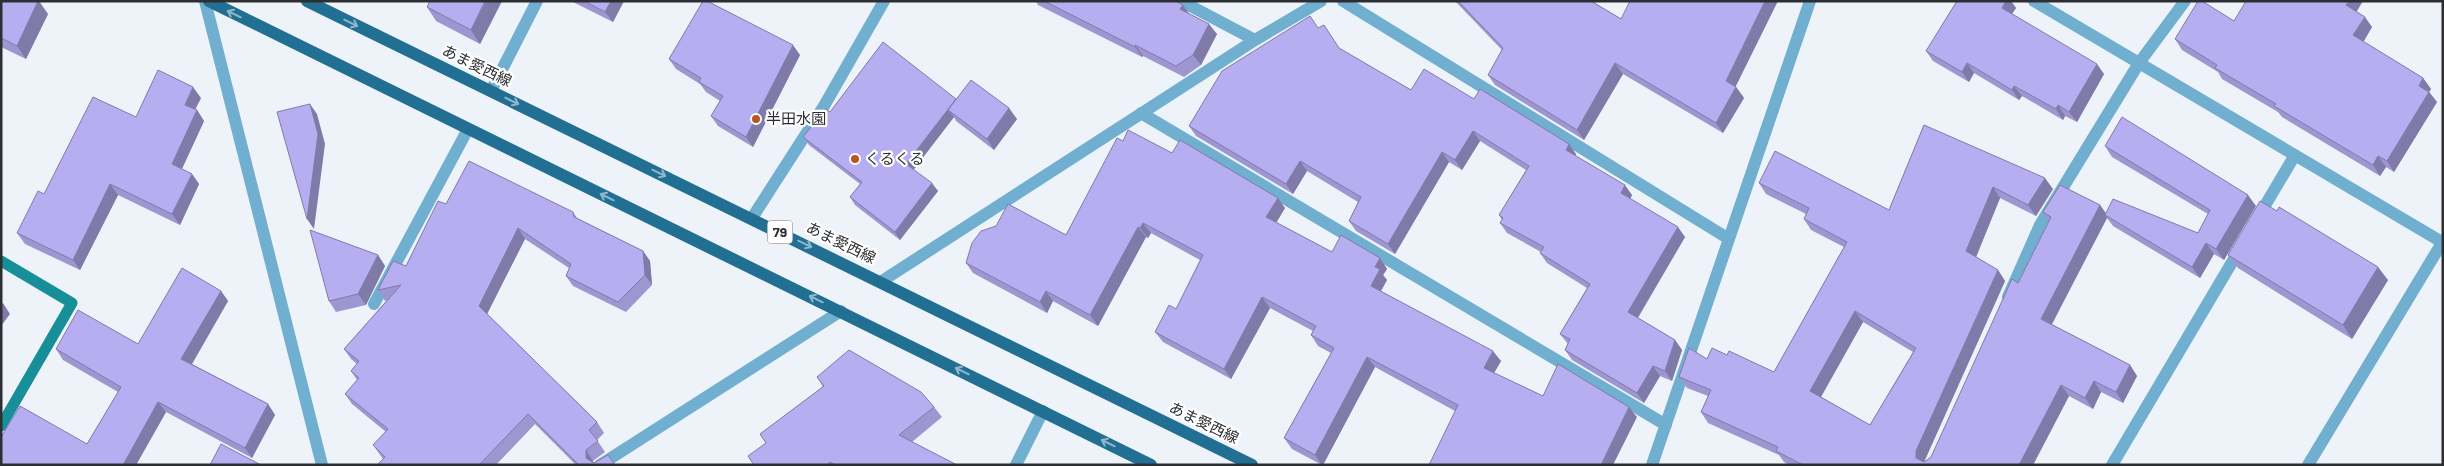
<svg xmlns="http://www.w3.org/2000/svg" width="2444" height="466" font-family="Barlow,'Noto Sans JP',sans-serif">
<rect width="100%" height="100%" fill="#eef3fa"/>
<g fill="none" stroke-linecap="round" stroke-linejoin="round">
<!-- stream -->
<path stroke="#168f98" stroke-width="11" d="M1,261L72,303L1,426"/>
<!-- service -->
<path stroke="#70afd0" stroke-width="12" d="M752,218L824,106L884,1
M374,304L468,129"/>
<!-- minor -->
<path stroke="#70afd0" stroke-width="12" d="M205,1L322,465
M1181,1L1255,40
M1343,1L1729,239
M2034,1L2442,242
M491,91L537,1
M1141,113L1666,425
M2257,219L2295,155
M882,281L1255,40L1321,1
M2008,297L2040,225L2139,63L2185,1
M600,465L841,311
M1016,465L1043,411
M1652,465L1810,1
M2112,465L2241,247
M2308,465L2443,241"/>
<!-- primary -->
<path stroke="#216f93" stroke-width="12" d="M209,1L1151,465
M307,1L1252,465"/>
</g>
<!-- wall -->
<path fill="#9d96d0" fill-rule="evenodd" d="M1,1L48,14L26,59L1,47Z
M430,1H502L480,44L436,21L427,7Z
M571,1H624L613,22Z
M1036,1H1176L1183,5L1189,14L1217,34L1201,65L1184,77L1143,56L1142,57L1038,5Z
M1455,1H1591L1736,87L1744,98L1723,133L1623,74L1584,140L1495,85L1488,75L1502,50Z
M1957,1H2011L2016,8L2012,14L2104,74L2077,122L2065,116L2063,120L2022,96L2019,100L1974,73L1969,82L1933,61L1926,51Z
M2356,12L2372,27L2363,42L2423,78L2431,89L2429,92L2437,102L2394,172L2386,167L2380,176L2282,117L2278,112L2222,79L2218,72L2182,50L2175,39L2234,21Z
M1318,28L1340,49L1411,90L1474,99L1576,154L1575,156L1632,195L1630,199L1685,237L1638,318L1675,340L1682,350L1672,381L1660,376L1644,403L1572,360L1565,350L1568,344L1560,334L1587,288L1547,263L1540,253L1541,252L1507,233L1500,223L1502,220L1499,215L1526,170L1480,141L1462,170L1449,162L1395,254L1356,231L1349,221L1358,202L1307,171L1293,194L1196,136L1189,126Z
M800,55L753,147L718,126L711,116L720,101L706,92L700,84L676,69L669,59Z
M201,98L195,110H197L204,121L182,169L192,174L199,184L180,225L118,195L80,270L25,244L17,233L44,194L136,117Z
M956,99L1017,119L994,150L956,121L954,117L913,169L938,191L900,240L855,205L850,197L860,184L809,145L803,137L830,112Z
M1924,125L2053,189L2036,216L2000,198L1976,257L1998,270L2005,281L1924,462L1931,457L2049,221L2043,212L2100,205L2106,214L2198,233L2208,214L2112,157L2105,146L2256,206L2224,260L2214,254L2200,278L2113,226L2107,218L2051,324L2130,365L2137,376L2123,403L2101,392L2093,409L2069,396L2033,465H1789L1784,462L1779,455L1708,423L1701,412L1708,396L1687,388L1679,377L1707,359L1727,355L1774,372L1844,247L1811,230L1804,219L1806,214L1766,194L1759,183L1889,210ZM1863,322L1913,352L1870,425L1821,397Z
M1123,141L1172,153L1285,208L1276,223L1332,252L1380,258L1387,269L1383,275L1387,280L1381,291L1501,361L1494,373L1543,396L1637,417L1455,411L1375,367L1323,465H1322L1292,449L1284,438L1331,353L1318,346L1311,335L1313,331L1270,308L1231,379L1163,342L1155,332L1176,309L1200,260L1151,233L1148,238L1146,237L1098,326L1053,301L1047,313L973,273L966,263L1066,235Z
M446,204L573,212L577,218L643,251L650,261L652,285L626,312L573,286L566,276L569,268L525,239L487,314L597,422L604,433L597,440L605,452L593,461V462L615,465H576L535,424L496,465H377L383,459L373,445L386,432L352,404L345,394L357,380L351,371L357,364L351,359L344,349L387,300L385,301L378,290L406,266Z
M378,255L385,266L366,305L336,312L329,301Z
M2228,255L2388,280L2352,339L2238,268Z
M221,291L228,301L192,364L268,404L275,415L252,458L166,412L136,465H1L87,444L118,392L63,360L56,349L138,344Z
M817,377L934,407L942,417L912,442L957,465H754L766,443L760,434L823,387Z"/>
<!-- shaded-wall -->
<path fill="#807aa9" d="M38,1H39L48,14L26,59L17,46Z
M486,1H502L480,44L471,30Z
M611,1H624L613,22L605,12Z
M1765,1H1778L1733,92L1726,81Z
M2006,1H2011L2016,8L2009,18L2002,8Z
M2349,1H2363L2354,16L2346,5Z
M1183,5L1190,15L1180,9Z
M2365,17L2372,27L2361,46L2353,35Z
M1209,24L1217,34L1201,65L1193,55Z
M793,45L800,55L753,147L746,137Z
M1135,45L1143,56L1142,57L1135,47Z
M1615,63L1623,74L1584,140L1577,130Z
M1967,63L1974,73L1969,82L1962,72Z
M2097,64L2104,74L2077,122L2069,112Z
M2423,78L2431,89L2426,96L2419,86Z
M2014,86L2022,96L2019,100L2012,90Z
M193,87L201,98L192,115L185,105Z
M1736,87L1744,98L1723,133L1716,123Z
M2429,92L2437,102L2394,172L2387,161Z
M956,99L948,110L954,117L912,172L906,164Z
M310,104L317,114L325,144L314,229L307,219Z
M2058,105L2065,116L2063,120L2056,109Z
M1009,108L1017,119L994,150L987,139Z
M197,110L204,121L179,175L172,164Z
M1473,131L1480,141L1462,170L1455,160Z
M1569,144L1576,154L1573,160L1566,150Z
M1442,152L1449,162L1395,254L1388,244Z
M2378,156L2386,167L2380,176L2373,165Z
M1300,161L1307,171L1293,194L1286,184Z
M192,174L199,184L180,225L172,214Z
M2045,178L2053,189L2036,216L2028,205Z
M932,183L938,191L900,240L895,232Z
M110,184L118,195L80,270L73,260Z
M1625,185L1632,195L1628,203L1621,193Z
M1993,187L2000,198L1974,262L1966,251Z
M2248,195L2256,206L2224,260L2216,249Z
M1278,198L1285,208L1273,228L1266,217Z
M2100,205L2108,216L2105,215L2107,218L2049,330L2041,319Z
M1143,223L1151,233L1148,238L1140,228Z
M1138,227L1146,237L1098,326L1090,315Z
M1678,227L1685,237L1635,322L1628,312Z
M518,228L525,239L486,316L479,306Z
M2206,243L2214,254L2200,278L2192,267Z
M643,251L650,261L652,285L645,275Z
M378,255L385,266L366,305L358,294Z
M1380,258L1387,269L1383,275L1387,280L1378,296L1371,286L1375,267Z
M2378,267L2388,280L2352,339L2343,325Z
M1998,270L2005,281L1924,462L1916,458V451Z
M221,291L228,301L189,369L181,359Z
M1046,291L1053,301L1047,313L1040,302Z
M1262,297L1270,308L1231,379L1224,369Z
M3,303L10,314L1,326V305Z
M1855,311L1863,322L1818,402L1810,391Z
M1675,340L1682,350L1672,381L1665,371Z
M1493,351L1501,361L1491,378L1484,368Z
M1367,357L1375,367L1323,465H1322L1315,455Z
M2130,365L2137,376L2123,403L2116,392Z
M1653,366L1660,376L1644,403L1637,393Z
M2094,381L2101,392L2093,409L2085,398Z
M2061,385L2069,396L2033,465H2019Z
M158,402L166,412L136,465H123Z
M268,404L275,415L252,458L245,448Z
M1629,407L1637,417L1613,465H1601Z
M586,450L593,461V465L586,458Z"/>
<!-- building -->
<path fill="#b7aef2" stroke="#807aa9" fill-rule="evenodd" d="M1,1H38L17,46L1,38Z
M430,1H485L471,30L427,7Z
M584,1H611L605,12Z
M703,1H707L793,45L746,137L711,116L723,96L699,82L701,78L669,59Z
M1044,1H1176L1183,5L1180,9L1209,24L1193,55L1176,66L1135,45V47Z
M1458,1H1591L1621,19L1630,1H1765L1726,81L1736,87L1716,123L1615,63L1577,130L1488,75L1503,48Z
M1957,1H2006L2002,8L2097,64L2069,112L2058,105L2056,109L2014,86L2012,90L1967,63L1962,72L1926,51Z
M2198,1H2202L2234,21L2246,1H2349L2346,5L2365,17L2353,35L2423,78L2419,86L2429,92L2387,161L2378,156L2373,165L2274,106L2276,104L2215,68L2217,65L2175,39Z
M1310,16L1318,28L1324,25L1339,48L1411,90L1424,69L1474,99L1480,89L1569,144L1566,150L1625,185L1621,193L1678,227L1628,312L1675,340L1665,371L1653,366L1637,393L1565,350L1570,339L1560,334L1590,284L1540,253L1544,247L1500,223L1503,218L1499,215L1529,166L1473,131L1455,160L1442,152L1388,244L1349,221L1361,197L1300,161L1286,184L1189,126L1222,71Z
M883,42L956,99L906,164L932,183L895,232L850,197L862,182L803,137L825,109L830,112Z
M158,70L193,87L185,105L197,110L172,164L192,174L172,214L110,184L73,260L17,233L38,191L44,194L93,97L136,117Z
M971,80L1009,108L987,139L948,110Z
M310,104L318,134L307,219L277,112Z
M2122,117L2248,195L2216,249L2206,243L2192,267L2105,215L2113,199L2198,233L2210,210L2105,146Z
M1924,125L2045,178L2028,205L1993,187L1966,251L1998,270L1916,451V458L1924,462L1931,457L2012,279L2018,283L2051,217L2043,212L2060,185L2100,205L2041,319L2130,365L2116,392L2094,381L2085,398L2061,385L2019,465H1803L1776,451L1778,447L1701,412L1711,390L1679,377L1689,348L1707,359L1712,348L1727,355L1729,351L1774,372L1847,242L1804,219L1809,208L1759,183L1775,151L1889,210ZM1855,311L1916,348L1870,425L1810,391Z
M1128,130L1172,153L1180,140L1278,198L1266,217L1332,252L1341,235L1380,258L1375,267L1380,269L1371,286L1493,351L1484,368L1543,396L1558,364L1629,407L1601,465H1429L1458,405L1367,357L1315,455L1284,438L1334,348L1311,335L1316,326L1262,297L1224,369L1155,332L1169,305L1176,309L1203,255L1143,223L1140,228L1138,227L1090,315L1046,291L1040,302L966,263L972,243L981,231L996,226L1008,204L1066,235L1117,138L1123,141Z
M469,161L573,212L574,217L643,251L645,275L618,302L566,276L571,264L518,228L479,306L597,422L589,430L598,441L586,450V458L594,463L608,455L615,465H579L528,414L479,465H377L385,457L373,445L388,429L345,394L359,378L351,371L359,361L344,349L401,285L378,290L393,261L406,266L438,201L446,204Z
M2260,201L2277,211L2279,207L2378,267L2343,325L2228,255Z
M310,230L378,255L358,294L329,301Z
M182,268L221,291L181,359L268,404L245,448L158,402L123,465H1V437L20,406L87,444L121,387L56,349L78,310L138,344Z
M849,350L921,392L934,407L899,435L957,465H835L830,462L827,465H754L748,456L766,443L760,434L824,386L817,377Z
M221,444L261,465H210Z"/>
<!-- one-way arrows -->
<defs><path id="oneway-shaft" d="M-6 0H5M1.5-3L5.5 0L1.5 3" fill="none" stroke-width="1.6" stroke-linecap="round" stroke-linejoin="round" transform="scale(1.25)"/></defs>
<g stroke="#90b7c9">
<use href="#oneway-shaft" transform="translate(234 14) rotate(-154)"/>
<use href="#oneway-shaft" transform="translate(351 23) rotate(26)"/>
<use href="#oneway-shaft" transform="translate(512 101) rotate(26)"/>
<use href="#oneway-shaft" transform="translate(659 173) rotate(26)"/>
<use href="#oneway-shaft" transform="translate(607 197) rotate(-154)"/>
<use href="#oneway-shaft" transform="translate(805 244) rotate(26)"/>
<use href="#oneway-shaft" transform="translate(816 299) rotate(-154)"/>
<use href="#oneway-shaft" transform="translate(962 371) rotate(-154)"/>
<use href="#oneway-shaft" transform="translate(1108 443) rotate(-154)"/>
</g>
<!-- markers -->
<g fill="#b9561d" stroke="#fff" stroke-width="2">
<circle cx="756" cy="119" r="5"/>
<circle cx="855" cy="159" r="5"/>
</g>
<g text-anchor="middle" stroke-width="4.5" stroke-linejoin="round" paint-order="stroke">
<!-- shield labels -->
<rect fill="#fff" stroke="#6b6d6f" stroke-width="1" x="767.5" y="220.5" width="25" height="23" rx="4"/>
<g font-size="14" font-weight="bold" fill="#2c2e31">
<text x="780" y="237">79</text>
</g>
<!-- street labels -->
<g font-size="15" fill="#2c2e31" stroke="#fff">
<text transform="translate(477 66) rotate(26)" y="5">あま愛西線</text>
<text transform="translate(841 243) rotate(26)" y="5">あま愛西線</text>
<text transform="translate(1204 423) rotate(26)" y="5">あま愛西線</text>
</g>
<!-- poi labels -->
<g font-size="15" fill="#2c2e31" stroke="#fff" text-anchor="start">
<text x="766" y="124">半田水園</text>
<text x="865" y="164">くるくる</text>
</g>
</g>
<!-- border -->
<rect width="2444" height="466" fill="none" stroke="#2c2e31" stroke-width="5"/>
</svg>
